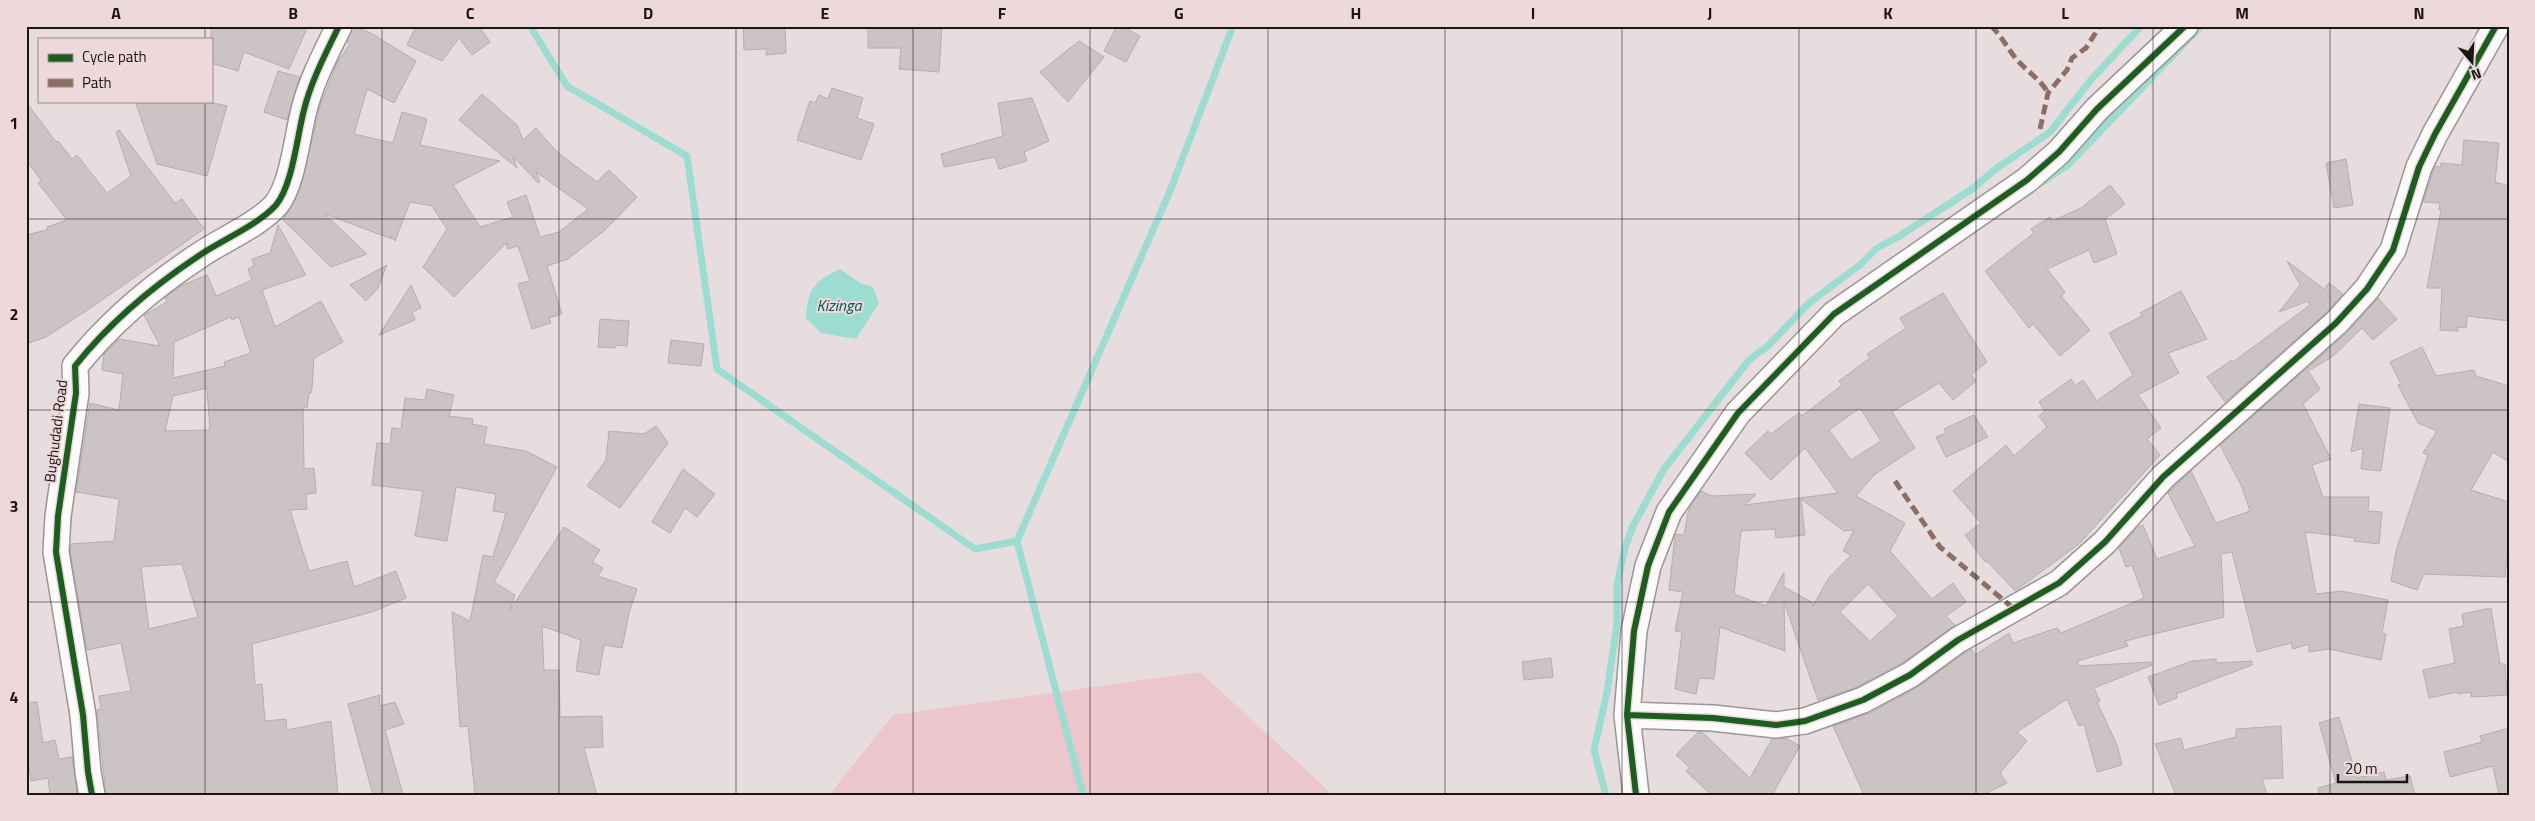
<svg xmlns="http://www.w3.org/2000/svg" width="2535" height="821" font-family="'Titillium Web',sans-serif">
<rect width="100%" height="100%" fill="#e8ddde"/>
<!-- green -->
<path fill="#ebc6cd" d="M1200,672L1333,795H829L893,715Z"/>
<!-- water -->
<path fill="#9cdcd1" d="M840,269L860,283L873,287L879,303L856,339L821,333L806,318C808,288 814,282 840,269Z"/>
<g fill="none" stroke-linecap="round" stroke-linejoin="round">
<!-- stream -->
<path stroke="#9cdcd1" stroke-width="7" d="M530,26L567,86L687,156L717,369L975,549L1017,541
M2041,183L2068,165L2201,26
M1083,795L1017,541L1170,191L1233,26
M1606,795L1594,750L1607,692L1617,623V585L1625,548L1633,526L1664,469L1749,360L1768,346L1809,303L1861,264L1877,248L1898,237L1972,189L1997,168L2050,132L2090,81L2141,26"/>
</g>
<!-- building -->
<path fill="#cbc3c4" stroke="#b6adae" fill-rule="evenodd" d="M211,26H308L289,69L244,52L238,71L211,63Z
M353,26L371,33L416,61L394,103L367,89L354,134L393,143L402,112L427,119L420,145L500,161L453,185L480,227L513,217L507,202L526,195L540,237L559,232L588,209L536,172L540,182L538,183L513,156L517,168L459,120L482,94L517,125L523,140L536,128L558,153L597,182L609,170L637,197L605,230L568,259L547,266L562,314L549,318L551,323L532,329L518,284L530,281L518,246L508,249L506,243L454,297L423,267L447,229L432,206L410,202L395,241L391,236L392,239L325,214L367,254L331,267L283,220L300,189L321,103L338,61L350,44L347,42Z
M416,26H479L490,42L472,55L459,38L442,61L407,45Z
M743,26H785L786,53L766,55L767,49L744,50Z
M868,26H942L939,72L899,69L901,48H868Z
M1117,26H1122L1140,36L1126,62L1104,51Z
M1079,41L1104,57L1068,102L1040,72Z
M278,71L300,77L287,120L264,112Z
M832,88L863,98L857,118L874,124L861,160L797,140L810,101L815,103L819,95L828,99Z
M1032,98L1049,141L1024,152L1027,161L999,169L995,157L944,167L941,154L1003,136L998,103Z
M135,101H205L227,106L207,176L157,164Z
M26,102L56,142L58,141L72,159L77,155L107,193L131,176L116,132L119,130L175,203L182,199L204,229L92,307L46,337L26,344V235L47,230V227L67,220L38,183L41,180L26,160Z
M2464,140L2499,143L2495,182L2509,186V321L2467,316L2466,328L2458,327V331L2440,330L2442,288H2427L2441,210H2439L2440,203L2423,202L2435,166L2441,167V163L2462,165Z
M2346,159L2353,205L2334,208L2326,163Z
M2110,185L2125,204L2105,219L2117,254L2094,263L2089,250L2047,269L2065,292L2061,296L2090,330L2060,356L2033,324L2029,328L1985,271L2034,233L2031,229L2050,217L2052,221L2081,208Z
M278,225L306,275L262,290L275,327L321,301L343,342L314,358L312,388L311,393H309L307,408L303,407L304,469L314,468L316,493L306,494L307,509L290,510L309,571L347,561L354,587L396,571L406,598L372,612L252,644L255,685L262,684L265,721L286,719L287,730L331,721L338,795H106L97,710L101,709L99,696L131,691L121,643L87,650L70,551L71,544L114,541L119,499L76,492L90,403L119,410L123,374L102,370L104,354L119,339L160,346L144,315L167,302L165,298L180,286L207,275L216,296L252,280L248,269L254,266L252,259L270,253ZM231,317L232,320L239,317L251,353L224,362L225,366L173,378L174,342ZM207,388L210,430L165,431L173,396ZM182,564L198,617L149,629L141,567Z
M2287,261L2324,289L2329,283L2343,294L2326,313L2225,402L2207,377L2232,360L2233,362L2310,305L2308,301L2279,312L2300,285Z
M387,265L378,288L366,301L350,285Z
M411,285L421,308L412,312L415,320L379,335Z
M2181,291L2207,339L2168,353L2179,373L2138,395L2161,428L2147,439L2160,455L2079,544L2015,591L1987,561L1985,562L1965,535L1981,523L1953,491L2006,445L2014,456L2047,427L2039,416L2045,411L2039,402L2071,379L2075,386L2083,380L2097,401L2133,375L2109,333L2142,316L2140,313Z
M1943,293L1987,362L1971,375L1976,381L1953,400L1939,383L1892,412L1915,448L1874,475L1856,496L1905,523L1890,551L1932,599L1953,583L1966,602L1946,616L1955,625L1902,663L1857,687L1818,700L1784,602L1785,651L1720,627L1714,679L1699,678L1696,694L1675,689L1682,632L1675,631L1683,592L1669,590L1675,536L1676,534L1684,535L1688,512L1692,504L1701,491L1712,496L1756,494L1745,505L1838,493L1805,448L1771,480L1745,453L1768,431L1771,434L1799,413L1802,416L1842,385L1839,381L1870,358L1867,354L1906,328L1900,318ZM1860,408L1881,441L1851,460L1829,430ZM1801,499L1844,531L1854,530L1843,551L1851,555L1828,579L1813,606V603L1784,587V572L1766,606L1734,594L1741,531L1775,529L1776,538L1805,535ZM1868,584L1898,616L1870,641L1840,612Z
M2378,298L2397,319L2373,340L2362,328L2332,357L2308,371L2320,389L2303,404L2331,459L2312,465L2323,497H2369L2368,511L2382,512L2379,544L2354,541L2355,538L2305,532L2316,594L2341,591L2388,600L2382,633L2386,634L2381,660L2329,649L2309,652V644L2293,649L2291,643L2257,652L2232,552L2221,554L2224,617L2125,641L2128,646L2078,661V666L2151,662L2152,665L2094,688L2100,701L2097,702L2117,745L2122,765L2097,772L2084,724L2079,726L2067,699L2017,732L2027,741L2000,773L2007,783L1983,795H1864L1833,726L1870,713L1918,687L1966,652L1971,649L1975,655L2009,633L2013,643L2057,628L2061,633L2144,598L2132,565L2126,567L2119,548L2138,527L2143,525L2157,559L2195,546L2168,493L2191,471L2216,523L2250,511L2241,485L2220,445L2346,334Z
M600,319L629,321L627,346L616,345L615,348L598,347Z
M671,340L704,344L701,366L668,363Z
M2422,347L2436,376L2474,370L2476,376L2509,386V462L2493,452L2471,490L2509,502V536L2505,577L2424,574L2417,590L2391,581L2396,551L2428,455L2423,453L2437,431L2418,423L2398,385L2401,384L2390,362Z
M427,389L454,395L449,416L473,419L472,424L487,427L484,444L526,451L557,467L494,582L515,595L510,610L564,527L600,550L592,562L603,568L598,576L637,589L629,613L622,648L604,645L599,675L576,671L581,640L542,626L544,670H559L560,717L602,716L603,747L584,748L597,795H475L468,726L460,727L452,612L470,621L483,555L493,557L506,513L493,511L496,494L456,487L447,541L415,536L423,491L372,485L377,443L390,444L392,428L401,429L405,398L425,400Z
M2359,404L2390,408L2381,471L2361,469L2363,448L2351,452Z
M1974,415L1988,437L1946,457L1936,437L1946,433L1944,429Z
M656,426L668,443L620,508L587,486L606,460L609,431L644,434Z
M683,469L715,494L697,517L685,508L670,533L652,522Z
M2491,608L2500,664H2505L2507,695L2471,697V692L2458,694V692L2429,698L2423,670L2455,663L2449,629L2464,626L2462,614Z
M1551,658L1553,677L1524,680L1522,662Z
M2216,659V663L2252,661V665L2176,694L2177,698L2159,705L2148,677L2192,661Z
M380,695L379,706L395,702L404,724L385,730L403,795H373L348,704Z
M37,702L43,743L55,740L59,759L72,757L77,795H50L48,778L31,781L29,764H26V703Z
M2339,717L2357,778L2384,772L2386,780L2410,776L2415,795H2319L2318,788L2336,783L2319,723Z
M2281,726L2283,778L2262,779L2267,795H2176L2155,744L2181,738L2184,750L2236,737V729Z
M2509,728V795H2499L2493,766L2450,777L2444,752L2482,742L2480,736Z
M1698,732H1702L1750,778L1772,739L1786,738L1800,746L1772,795H1711L1686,771L1690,768L1676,755Z"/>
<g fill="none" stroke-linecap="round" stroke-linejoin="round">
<!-- minor casing -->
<g stroke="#9c9495" stroke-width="28">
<path id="minor" d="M1627,715L1713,718L1776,725L1805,721L1863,700L1910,675L1958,640L2059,583L2105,542L2163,477L2336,323L2367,289L2393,250L2419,167L2435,134L2496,26
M92,795L88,772L83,715L56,552L58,516L76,393L75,366C110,322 153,286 200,255C222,240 258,225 276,205C293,184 297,136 304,110C311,81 326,53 339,26
M1636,795L1627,715L1634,631L1648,566L1669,512L1738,413L1834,314L2027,180L2059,152L2097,109L2185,26"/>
</g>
<!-- minor -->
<use href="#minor" stroke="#fcfafa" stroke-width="25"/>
<!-- quiet -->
<path stroke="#8d6e63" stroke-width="5" stroke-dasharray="10 5" stroke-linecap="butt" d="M1991,26C2002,36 2008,50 2018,61C2028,72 2041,80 2048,93
M2040,129L2048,93L2067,70L2072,58L2086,48L2100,26
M1895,481L1940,547L2013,608"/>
<!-- cycleway casing -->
<g stroke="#edd8db" stroke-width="9">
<path id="cycleway" d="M1627,715L1713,718L1776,725L1805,721L1863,700L1910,675L1958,640L2059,583L2105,542L2163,477L2336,323L2367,289L2393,250L2419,167L2435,134L2496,26
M92,795L88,772L83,715L56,552L58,516L76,393L75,366C110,322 153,286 200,255C222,240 258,225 276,205C293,184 297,136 304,110C311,81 326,53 339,26
M1636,795L1627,715L1634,631L1648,566L1669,512L1738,413L1834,314L2027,180L2059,152L2097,109L2185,26"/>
</g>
<!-- cycleway -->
<use href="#cycleway" stroke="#1b5e20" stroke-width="6"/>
</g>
<!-- grid -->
<path fill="none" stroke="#1b1415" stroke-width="1" stroke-opacity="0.55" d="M205,26V39M382,26V795M559,26V795M736,26V795M913,26V795M1090,26V795M1268,26V795M1445,26V795M1622,26V795M1799,26V795M1976,26V795M2153,26V795M2330,26V795M205,101V795M26,219H2509M26,410H2509M26,602H2509"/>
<g text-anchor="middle" stroke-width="4" stroke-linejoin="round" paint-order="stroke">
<!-- street labels -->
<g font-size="15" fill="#1b1415" stroke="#edd8db">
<text transform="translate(56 431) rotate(-83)" y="5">Bughudadi Road</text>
</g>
<!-- water labels -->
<g font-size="16" font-style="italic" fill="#005950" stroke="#edd8db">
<text x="839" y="311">Kizinga</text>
</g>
</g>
<!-- border -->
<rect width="2535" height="821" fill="none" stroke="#edd8db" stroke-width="55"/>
<!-- legend -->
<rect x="38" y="38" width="175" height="65" fill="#edd8db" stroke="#998a8c"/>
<rect x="48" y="54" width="25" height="8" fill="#1b5e20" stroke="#998a8c"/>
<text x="82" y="62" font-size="15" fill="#1b1415">Cycle path</text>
<rect x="48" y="79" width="25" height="8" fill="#8d6e63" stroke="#998a8c"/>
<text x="82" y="88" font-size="15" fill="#1b1415">Path</text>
<!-- north arrow -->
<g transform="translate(2472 62) rotate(161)" stroke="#edd8db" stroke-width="4" paint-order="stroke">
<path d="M0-4L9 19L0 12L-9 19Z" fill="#1b1415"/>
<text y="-8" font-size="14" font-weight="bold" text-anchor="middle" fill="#1b1415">N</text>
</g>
<!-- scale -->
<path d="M2338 774v8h69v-8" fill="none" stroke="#1b1415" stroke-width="2.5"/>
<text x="2345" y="774" font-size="15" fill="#1b1415" stroke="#edd8db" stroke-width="4" paint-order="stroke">20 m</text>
<rect x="28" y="28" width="2480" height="766" fill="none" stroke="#1b1415" stroke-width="2"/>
<g font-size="16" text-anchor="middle" font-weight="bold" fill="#1b1415">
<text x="116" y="19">A</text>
<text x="293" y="19">B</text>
<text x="470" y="19">C</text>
<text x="648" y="19">D</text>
<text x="825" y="19">E</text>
<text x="1002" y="19">F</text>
<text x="1179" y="19">G</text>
<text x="1356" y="19">H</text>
<text x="1533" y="19">I</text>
<text x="1710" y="19">J</text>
<text x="1888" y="19">K</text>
<text x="2065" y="19">L</text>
<text x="2242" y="19">M</text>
<text x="2419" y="19">N</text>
<text x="14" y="129">1</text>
<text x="14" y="320">2</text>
<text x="14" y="512">3</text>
<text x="14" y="703">4</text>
</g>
</svg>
